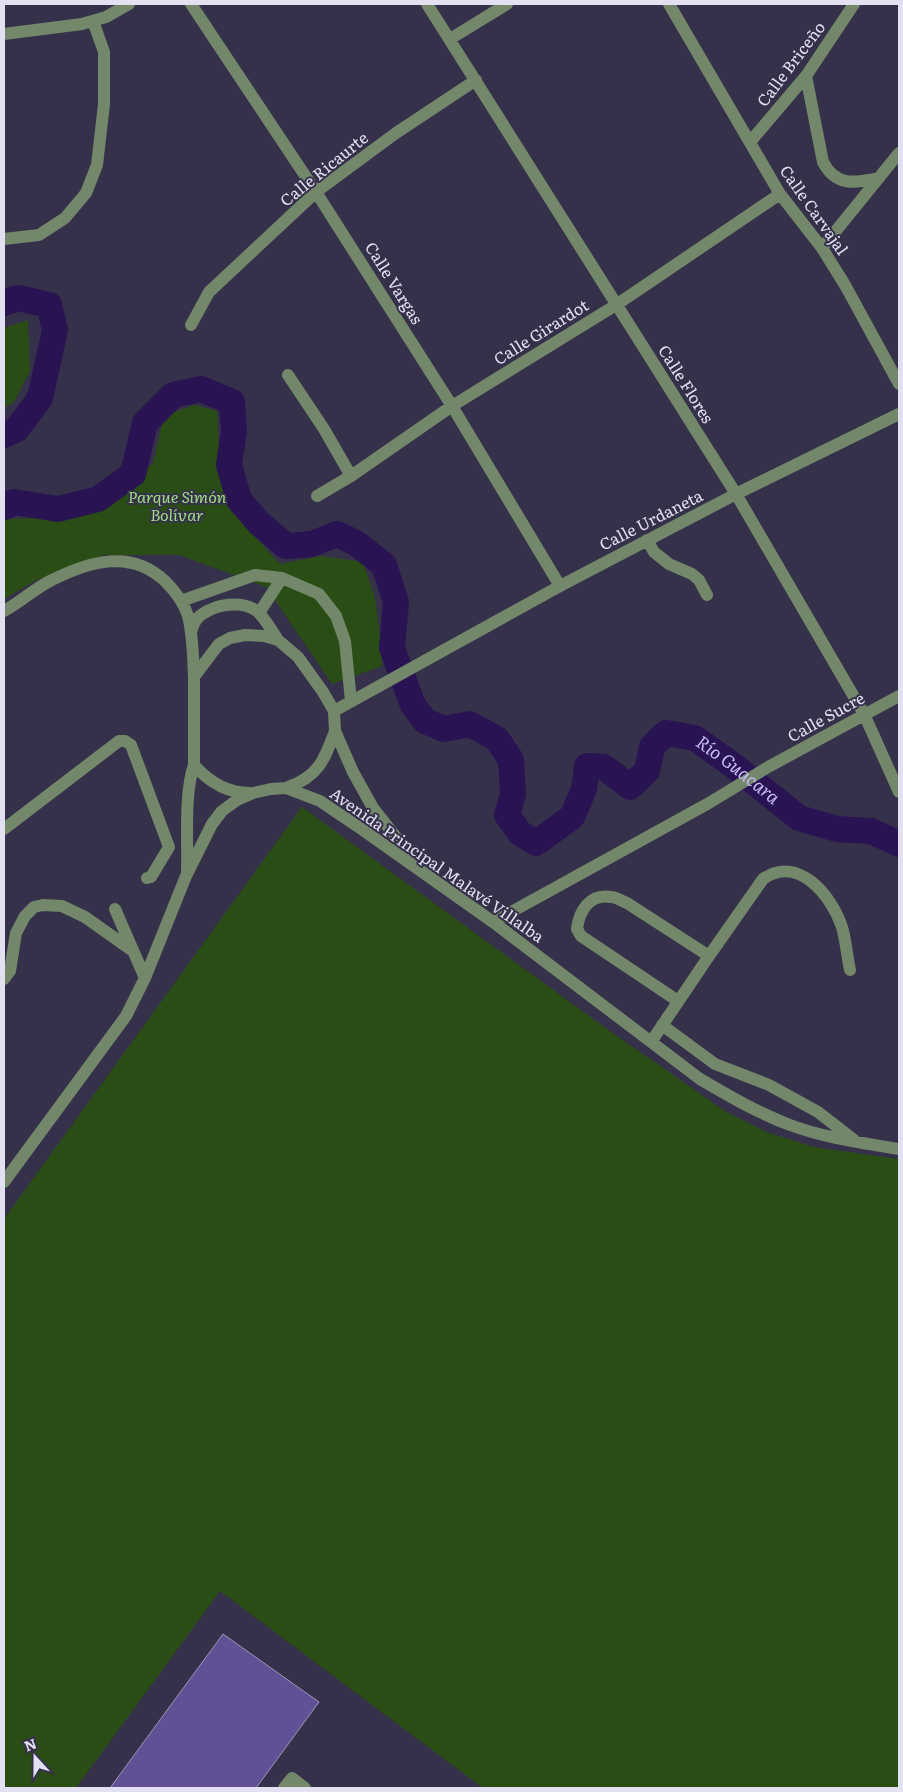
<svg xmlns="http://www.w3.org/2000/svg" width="903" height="1792" font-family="Literata,serif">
<rect width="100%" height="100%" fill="#36314a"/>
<!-- green -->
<path fill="#2a4d15" d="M28,320L30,371L14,402L4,408V328Z
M194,405L217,411L220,467L227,502L255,537L280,564L321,556L363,562L375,598L381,642L382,666L332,684L266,587L179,555H104L35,581L4,599V521L7,519L78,517L107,508L153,463L164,416Z
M302,807L607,1029L725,1111L769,1133L814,1147L899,1159V1788H483L220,1591L76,1788H4V1219Z"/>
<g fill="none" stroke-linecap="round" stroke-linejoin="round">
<!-- river -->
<g stroke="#291353" stroke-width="26">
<path d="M4,303L18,298L49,305L55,330L40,398L17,429L4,435"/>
<path id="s1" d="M4,507L14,502L58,509L98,499L133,474L145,423L173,395L201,389L232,402L234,431L229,465L239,500L259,523L286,546L312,544L337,534L356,543L384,565L396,602L392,648L413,705L425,721L444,729L470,724L497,739L511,760L513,794L507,815L520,833L536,843L572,817L584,789L587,766L604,767L630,787L647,771L652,747L666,733L695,738L734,766L799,818L837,829L871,831L899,844"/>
</g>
</g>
<!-- building -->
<path fill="#615095" stroke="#9d98b6" d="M223,1634L319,1702L256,1788H110Z"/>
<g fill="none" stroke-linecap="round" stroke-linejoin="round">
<!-- minor -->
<path stroke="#73876a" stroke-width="12" d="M191,4L316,192L452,406L560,586
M427,4L736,494L864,714L899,792
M669,4L780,194L822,248L845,285L899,384
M4,34L82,24L106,17L129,4
M450,39L507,4
M806,76L823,162C836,187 855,183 879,178
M750,142L806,76L854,4
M4,239L39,235L65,218L86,193L97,165L104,104V52L93,21
M822,248L899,153
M191,325L209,292L316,192L396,133L476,80
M288,375L324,429L351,476
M317,496L351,476L452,406L616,305L780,194
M647,540L654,552L669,564L692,574L699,580L707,595
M181,601L255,575L282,578L319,594L336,616L345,641L351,701
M4,611C21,602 35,588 52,580C90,561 131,549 165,581C175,591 184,603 188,616C193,635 193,657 194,677
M259,613L282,578
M191,632C193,625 195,619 201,615C216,604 241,600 257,611C265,618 272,631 278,640
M334,711L560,586L736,494L899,414
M194,765C209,782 227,793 250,793
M286,788C318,777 324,761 335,731
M4,829L119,741H125L131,745L169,847L151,877L147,878
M187,870C188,839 184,794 194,765V677L212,653L219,644L230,638L245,635L264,636L278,640L298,657L323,692L334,711L335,731L353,772L373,808L414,860
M115,909L145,978
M493,922L709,803L768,767L899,696
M709,956L763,879C798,854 832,896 842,927C846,941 847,956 850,970
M4,979L10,971L16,933L25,916L34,907L43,905L62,906L85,917L133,951
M662,1025L715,1064L769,1085L818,1112L854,1140
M651,1042L709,956L627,903C622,901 616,897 611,897C590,893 579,911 577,929L581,936L678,1001
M4,1182L126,1016L145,978L186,876L212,824L222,811L237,800L253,793L271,789L286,788L320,801L363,830L493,922L700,1079C729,1096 758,1113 790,1125C825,1138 863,1143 899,1149
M284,1788L292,1778L305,1788"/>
</g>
<g text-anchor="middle" stroke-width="4" stroke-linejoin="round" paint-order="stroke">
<!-- street labels -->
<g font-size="16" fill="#e3e0f1" stroke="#36314a">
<text transform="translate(791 64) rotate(-53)" y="6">Calle Briceño</text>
<text transform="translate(324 169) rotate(-39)" y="6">Calle Ricaurte</text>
<text transform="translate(814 210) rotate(55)" y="6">Calle Carvajal</text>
<text transform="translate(394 283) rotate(58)" y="6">Calle Vargas</text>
<text transform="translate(541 332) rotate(-32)" y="6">Calle Girardot</text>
<text transform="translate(686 384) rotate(58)" y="6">Calle Flores</text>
<text transform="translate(651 520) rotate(-27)" y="6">Calle Urdaneta</text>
<text transform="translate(826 717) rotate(-29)" y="6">Calle Sucre</text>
<text transform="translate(437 865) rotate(35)" y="6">Avenida Principal Malavé Villalba</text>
</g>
<!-- park labels -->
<g font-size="16" font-style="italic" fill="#9fdd80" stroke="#36314a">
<text x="177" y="503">Parque Simón<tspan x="177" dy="18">Bolívar</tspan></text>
</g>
<!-- water labels -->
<g font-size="18" font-style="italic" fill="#c7bbf6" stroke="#36314a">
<text dy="6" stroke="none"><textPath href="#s1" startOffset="1234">Río Guacara</textPath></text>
</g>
</g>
<!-- border -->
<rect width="903" height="1792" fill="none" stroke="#e3e0f1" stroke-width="10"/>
<!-- north arrow -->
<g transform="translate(35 1757) rotate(339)" stroke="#36314a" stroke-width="4" paint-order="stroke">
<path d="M0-4L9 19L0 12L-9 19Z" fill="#e3e0f1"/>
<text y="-8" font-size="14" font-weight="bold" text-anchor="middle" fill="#e3e0f1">N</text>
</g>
</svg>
